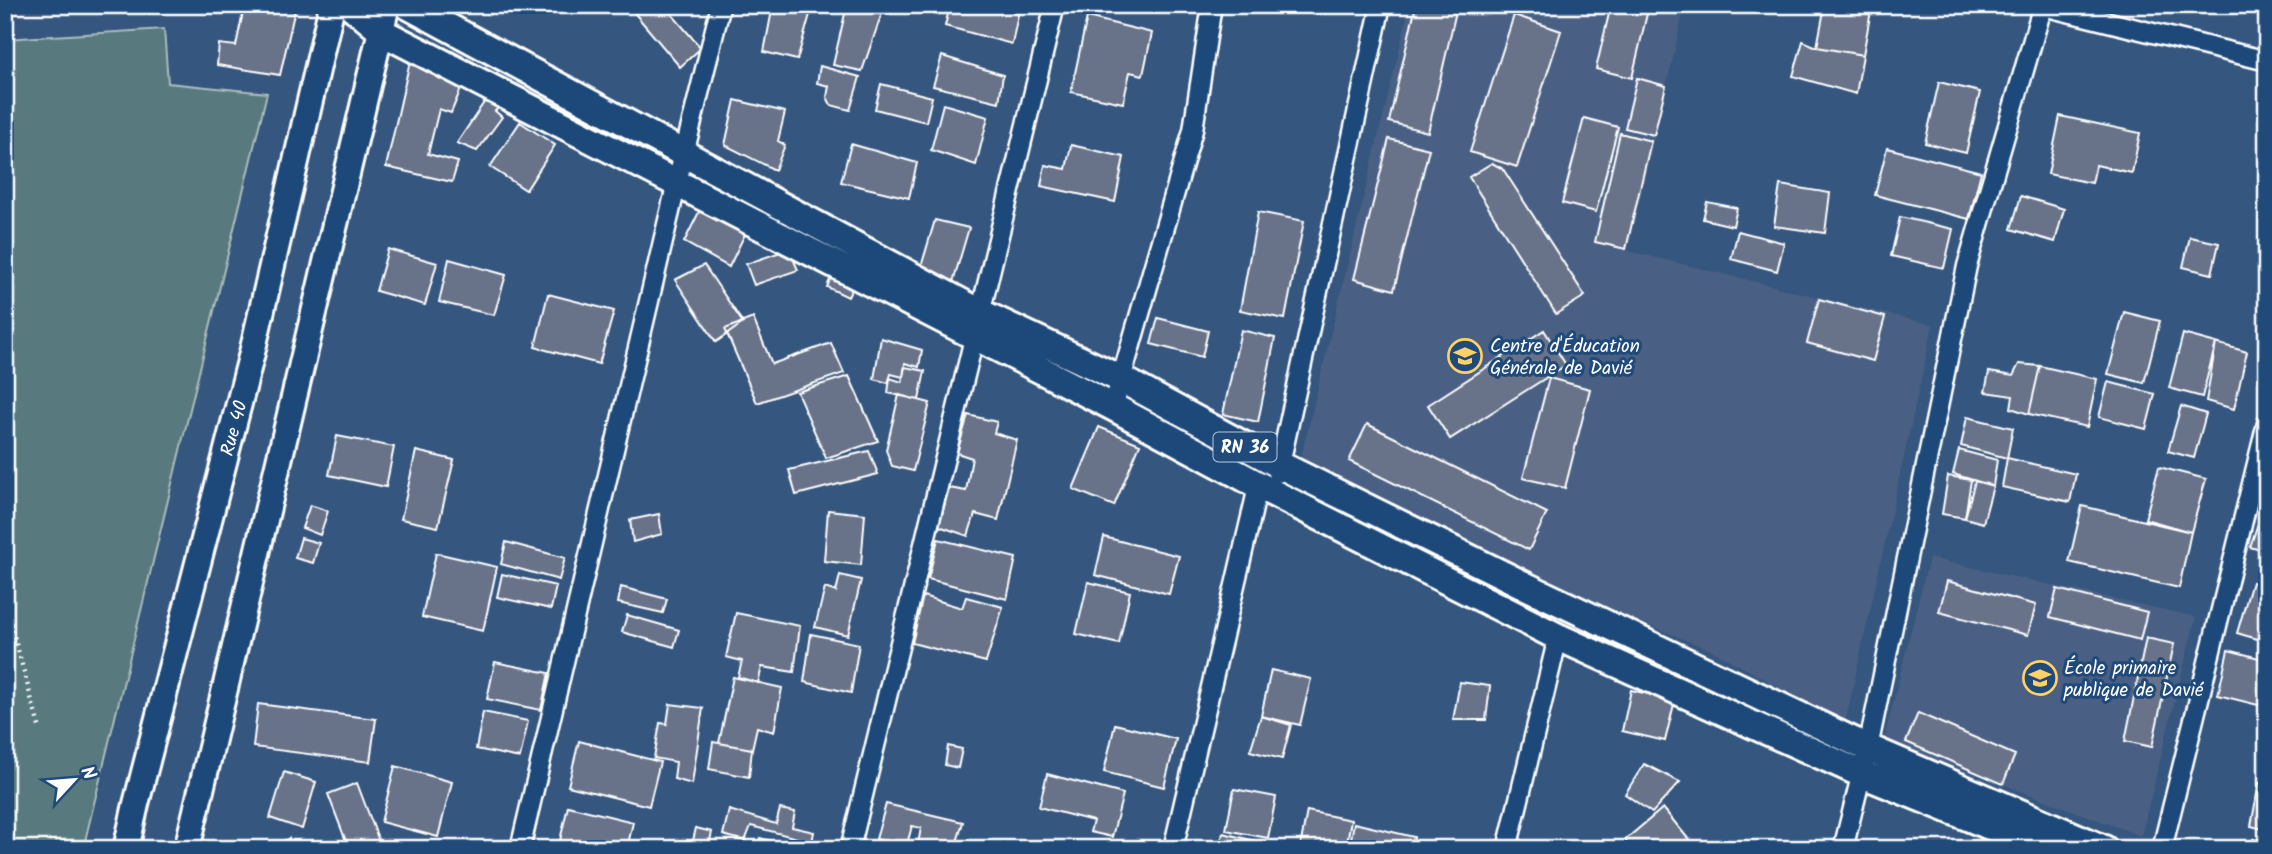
<svg xmlns="http://www.w3.org/2000/svg" width="2272" height="854" font-family="Kalam,sans-serif">
<rect width="100%" height="100%" fill="#35567e"/>
<filter id="ink" filterUnits="userSpaceOnUse"><feTurbulence type="fractalNoise" baseFrequency=".0143" numOctaves="2"/><feDisplacementMap in="SourceGraphic" scale="14" xChannelSelector="R" yChannelSelector="G"/><feConvolveMatrix kernelMatrix="1 2 1 2 8 2 1 2 1" color-interpolation-filters="sRGB"/></filter>
<g filter="url(#ink)">
<!-- built -->
<path fill="#486184" d="M1410,5H1685L1628,251L1933,325L1845,723L1711,650L1551,586L1300,462Z
M1929,558L2196,617L2141,836L1884,740Z"/>
<!-- green -->
<path fill="#587a7f" stroke="#acbcbf" stroke-width="2" d="M164,29L168,83L267,93L83,849H5V39Z"/>
<!-- building -->
<path fill="#687288" stroke="#fff" stroke-width="2" d="M229,5H296L280,75L217,65L219,44L236,46L243,12Z
M635,5H664L701,48L680,67L631,9Z
M773,5H791L811,11L797,60L764,52Z
M847,5H862L883,10L862,71L833,65Z
M950,5H1020L1012,44L945,26Z
M1416,5L1457,7L1428,132L1389,122Z
M1611,5H1649L1632,78L1596,69Z
M1825,5H1872L1863,55L1817,47Z
M1514,15L1561,31L1517,167L1470,152Z
M1087,17L1152,33L1143,75L1130,72L1123,103L1071,92Z
M1803,41L1817,47L1863,55L1856,94L1793,76Z
M942,56L1003,75L999,102L933,86Z
M410,61L463,84L451,113L439,109L428,154L458,162L452,182L386,167Z
M820,66L860,77L850,110L831,105L827,97L829,86L817,83Z
M1637,78L1666,86L1654,135L1625,128Z
M1939,82L1980,92L1966,153L1925,143Z
M881,84L932,97L926,122L875,109Z
M487,98L504,103L495,111L502,117L477,151L457,143Z
M735,100L785,112L778,141L785,145L775,170L725,145Z
M943,104L988,117L976,165L931,150Z
M2060,116L2140,133L2132,173L2096,165L2092,183L2048,174Z
M1584,118L1618,127L1596,212L1562,203Z
M520,122L555,145L526,190L490,167Z
M1620,133L1651,141L1626,249L1595,242Z
M1389,139L1429,149L1394,290L1354,279Z
M851,144L917,163L909,198L841,182Z
M1071,145L1124,157L1115,202L1041,186L1045,165L1066,169Z
M1887,148L1981,172L1969,219L1875,195Z
M1492,163L1503,169L1585,296L1556,314L1469,177Z
M1780,185L1830,193L1825,233L1774,226Z
M2021,196L2064,209L2055,242L2011,229Z
M1707,202L1737,208L1733,226L1703,219Z
M700,210L746,232L729,267L684,242Z
M1258,212L1304,221L1285,319L1240,310Z
M1900,217L1953,229L1944,268L1891,256Z
M935,220L969,228L953,282L921,267Z
M1738,231L1784,243L1777,271L1731,259Z
M2190,237L2219,243L2212,274L2183,267Z
M388,249L437,263L425,305L376,291Z
M789,249L798,270L754,285L746,264Z
M449,259L506,275L494,315L439,302Z
M704,265L743,323L716,342L675,280Z
M834,270L856,281L848,297L827,287Z
M548,294L614,311L599,364L535,347Z
M1819,299L1885,317L1873,361L1807,343Z
M2124,312L2160,321L2144,383L2108,374Z
M753,318L772,364L831,343L844,373L757,403L725,329Z
M1158,318L1208,331L1202,357L1151,344Z
M1241,330L1275,338L1258,422L1223,414Z
M1544,330L1566,365L1450,439L1428,405Z
M2183,334L2216,343L2202,397L2169,388Z
M881,338L922,350L919,367L905,363L903,377L891,374L888,383L874,379Z
M2216,343L2247,352L2234,409L2206,401Z
M2019,364L2040,366L2029,414L2011,408L2013,396L1985,392L1989,372L2013,376Z
M2040,366L2097,379L2087,427L2029,414Z
M905,367L925,371L919,400L888,393L890,378L902,382Z
M849,376L878,441L826,458L797,392Z
M1549,378L1590,389L1565,488L1523,478Z
M2108,382L2155,394L2146,429L2099,417Z
M899,395L930,403L913,471L892,466L886,450Z
M2181,406L2206,414L2194,458L2168,451Z
M968,415L997,422L994,433L1017,440L998,520L975,514L968,536L939,526L949,488L966,491L972,458L957,453Z
M1967,417L2013,428L2007,458L1961,446Z
M1367,424L1547,513L1529,550L1349,461Z
M1099,427L1140,444L1114,506L1073,489Z
M337,436L394,447L386,487L329,475Z
M1959,450L1997,460L1993,486L1953,474Z
M416,451L454,460L438,527L401,519Z
M869,451L878,474L796,495L789,470Z
M2007,458L2076,474L2070,502L2002,487Z
M2159,467L2206,479L2191,532L2145,519Z
M1948,476L1971,480L1965,518L1942,514Z
M1975,481L1993,486L1983,523L1965,518Z
M310,505L328,511L320,535L302,528Z
M2082,506L2191,532L2179,588L2069,562Z
M828,510L865,514L861,565L824,561Z
M2262,512L2267,513V552L2250,547Z
M659,514L662,534L633,542L630,520Z
M1104,537L1179,556L1169,594L1095,575Z
M301,538L319,543L313,563L295,558Z
M938,539L1016,558L1007,599L928,579Z
M506,542L565,558L559,580L501,564Z
M436,553L497,567L483,631L422,617Z
M502,574L556,586L551,609L497,597Z
M840,575L861,580L848,635L815,627L825,588L836,592Z
M1947,581L2036,605L2028,635L1939,612Z
M1088,582L1130,592L1119,644L1076,634Z
M2252,582L2267,586V642L2237,633Z
M621,587L667,599L663,613L618,603Z
M2057,589L2147,612L2140,640L2050,617Z
M923,596L962,608L966,597L1003,607L986,662L912,643Z
M736,613L800,626L794,672L762,667L758,683L738,677L742,661L726,657Z
M627,615L679,630L674,647L622,632Z
M811,634L859,644L851,693L804,682Z
M2146,638L2174,644L2152,747L2125,741Z
M2228,650L2267,660L2266,707L2218,695Z
M495,662L549,673L541,710L487,699Z
M1271,670L1311,679L1300,725L1261,716Z
M733,677L782,688L774,732L757,727L752,749L719,743Z
M1460,682L1490,686L1486,720H1453Z
M1631,690L1675,700L1665,741L1622,731Z
M258,704L376,719L370,762L253,747Z
M670,704L703,708L692,784L674,779L676,762L654,758L660,723L667,724Z
M483,712L528,721L520,758L476,749Z
M1918,713L2015,755L2003,784L1906,742Z
M1261,716L1291,725L1282,759L1250,751Z
M1115,724L1176,739L1164,787L1104,772Z
M579,741L660,762L649,806L568,786Z
M713,742L752,749L749,777L709,769Z
M948,746L962,749L958,768L945,765Z
M1644,764L1680,782L1652,813L1625,794Z
M395,766L452,782L438,837L381,822Z
M284,772L316,782L302,829L270,818Z
M1047,774L1123,794L1112,837L1090,832L1093,821L1039,807Z
M357,783L382,849H349L328,794Z
M2259,783L2267,784V830L2251,826Z
M1234,789L1276,797L1268,838L1226,830Z
M886,804L963,822L955,849H936L918,844L921,828L912,826L906,848L876,839Z
M568,806L633,822L627,849H558Z
M1663,808L1690,841L1681,849H1632L1625,840Z
M780,809L795,812L792,827L814,832L812,842L751,826L745,841L723,835L729,810L776,824Z
M1307,811L1351,820L1346,849L1300,847Z
M1354,823L1414,837L1412,849H1349Z
M696,828L712,832L708,849H691Z
M1223,833L1255,841L1253,849H1219Z
M289,838L296,849H275L273,847Z
M760,838L800,849H757Z
M2253,839L2267,842V849H2251Z"/>
<g fill="none" stroke-linecap="round" stroke-linejoin="round">
<!-- street casing -->
<g stroke="#fff" stroke-width="23">
<path id="street" d="M2039,5L2267,61
M1113,407L1193,130L1212,5
M1278,473L1381,5
M520,849L677,182L721,5
M850,849L1055,5
M1173,849L1259,483
M1507,849L1558,637
M1843,849L1868,748L1967,266L2043,5
M2162,849L2267,423"/>
</g>
<!-- secondary casing -->
<g stroke="#fff" stroke-width="30">
<path id="secondary" d="M349,5L380,31
M126,849L136,804L252,353L332,5
M187,849L387,5"/>
</g>
<!-- primary casing -->
<g stroke="#fff" stroke-width="32">
<path id="primary" d="M407,5L981,313L1121,379L1280,465L1528,587L1868,748L2104,849
M380,31L1113,407L1273,493L1558,637L1862,774L2046,849"/>
</g>
<!-- path -->
<path stroke="#fff" stroke-width="4.5" stroke-dasharray="2 5" stroke-linecap="butt" d="M5,603L40,730"/>
<!-- street -->
<use href="#street" stroke="#1f4a7a" stroke-width="18"/>
<!-- secondary -->
<use href="#secondary" stroke="#1f4a7a" stroke-width="24"/>
<!-- primary -->
<use href="#primary" stroke="#1f4a7a" stroke-width="26"/>
</g>
</g>
<!-- icons -->
<defs>
<g id="school-ring" transform="scale(1.75)"><circle r="9.5" fill="#1f4a7a" stroke="#ffd166" stroke-width="1.5"/><path d="M0-5L7-2L0 1L-7-2ZM-4 1L0 2.5L4 1V4Q0 6-4 4Z" fill="#ffd166"/></g>
</defs>
<g fill-rule="evenodd">
<use href="#school-ring" x="1465" y="356"/>
<use href="#school-ring" x="2040" y="678"/>
</g>
<g text-anchor="middle" stroke-width="6" stroke-linejoin="round" paint-order="stroke">
<!-- shield labels -->
<rect fill="#1f4a7a" stroke="#bcc9d7" stroke-width="2" x="1213.5" y="432.5" width="63" height="29" rx="5"/>
<g font-size="18" font-weight="bold" fill="#fff">
<text x="1245" y="453">RN 36</text>
</g>
<!-- poi labels -->
<g font-size="19" fill="#fff" stroke="#1f4a7a" text-anchor="start">
<text x="1490" y="352">Centre d'Éducation<tspan x="1490" dy="22">Générale de Davié</tspan></text>
<text x="2064" y="674">École primaire<tspan x="2064" dy="22">publique de Davié</tspan></text>
</g>
<!-- street labels -->
<g font-size="19" fill="#fff" stroke="#1f4a7a">
<text transform="translate(233 428) rotate(-75)" y="7">Rue 40</text>
</g>
</g>
<!-- margin -->
<rect width="2272" height="854" fill="none" stroke="#1f4a7a" stroke-width="28"/>
<rect x="14" y="14" width="2244" height="826" fill="none" stroke="#fff" stroke-width="2.5" filter="url(#ink)"/>
<!-- north arrow -->
<g transform="translate(74 780) rotate(64)" stroke="#1f4a7a" stroke-width="5" paint-order="stroke">
<path d="M0-5L12 26L0 18L-12 26Z" fill="#ffffff"/>
<text y="-10" font-size="19" font-weight="bold" text-anchor="middle" fill="#ffffff">N</text>
</g>
</svg>
